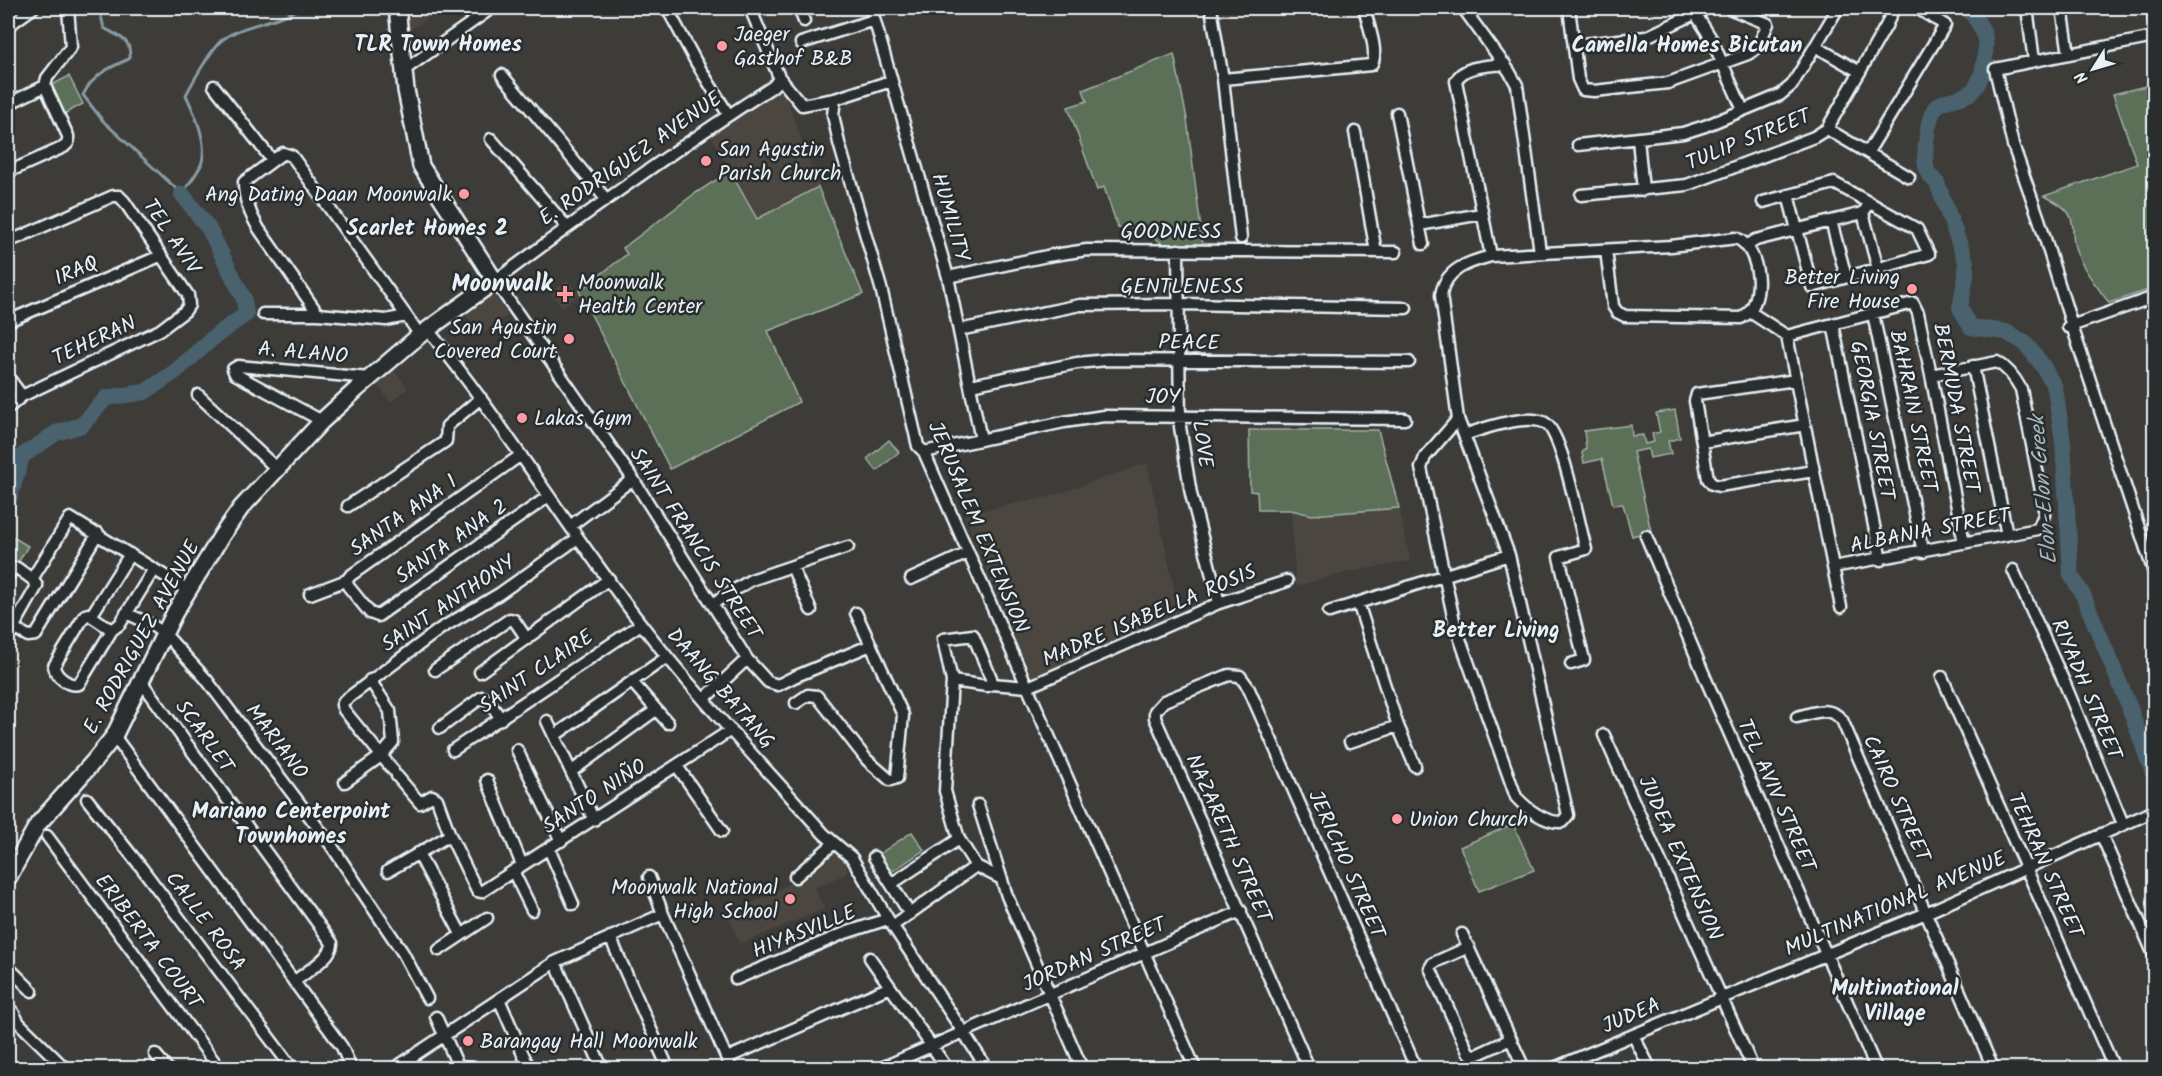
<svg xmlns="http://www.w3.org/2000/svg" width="2162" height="1076" font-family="Kalam,sans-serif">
<rect width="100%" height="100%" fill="#3e3c39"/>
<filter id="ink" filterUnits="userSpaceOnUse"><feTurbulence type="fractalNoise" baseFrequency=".0167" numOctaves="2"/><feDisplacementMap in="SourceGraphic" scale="12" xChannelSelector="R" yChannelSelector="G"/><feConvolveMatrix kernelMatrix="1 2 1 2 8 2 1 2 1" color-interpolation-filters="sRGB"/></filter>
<g filter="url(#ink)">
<!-- built -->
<path fill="#4c4741" d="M403,8H442L405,33Z
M782,85L818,187L757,220L708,130Z
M567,280L579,295L562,307L551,293Z
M490,291L508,315L481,335L463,311Z
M393,369L408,388L391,402L376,384Z
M1147,463L1179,611L1032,678L964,514L1049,497Z
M1399,508L1410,561L1348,572L1296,586L1291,510L1312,515Z
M830,848L846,861L847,873L815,888L824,909L740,944L728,915L789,884Z"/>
<!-- green -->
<path fill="#5c6f59" stroke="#a2b0a8" stroke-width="1.5" d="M1174,54L1187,119L1203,245H1163C1151,232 1135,224 1118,228L1104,187L1097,190L1068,107L1087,101L1083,90Z
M69,76L83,104L64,114L50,86Z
M2154,84V288L2109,303C2099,289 2087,275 2080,260C2063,229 2089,216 2044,196L2137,164L2113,94Z
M730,171L757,219L818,187L863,294L768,331L799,402L670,469L579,291L627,254L623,248L694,194Z
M1675,410L1680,438L1668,441L1671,454L1650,458L1648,449L1633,452L1651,531L1632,536L1623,504L1613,505L1602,459L1584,463L1582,453L1586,448L1584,431L1631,425L1632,436L1643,435L1645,444L1654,442L1652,434L1660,432L1656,413Z
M1249,430H1378L1399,508L1312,515L1291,510H1258L1257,492L1250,491Z
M889,440L899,452L877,471L867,459Z
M13,537L28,546L16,566L8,561V546Z
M1513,824L1534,870L1479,891L1460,847Z
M912,832L924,850L890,873L878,855Z"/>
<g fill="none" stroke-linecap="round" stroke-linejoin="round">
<!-- stream -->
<path stroke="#889ba5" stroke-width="3" d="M99,8L104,28C119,37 133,39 129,59C108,68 93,75 83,95L103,121L182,194C188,185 196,175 201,165C209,145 195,114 186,95C192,83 212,48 222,40C244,23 276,23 300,8"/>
<!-- river -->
<path stroke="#48626d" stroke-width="16" d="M1968,8C1974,17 1984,28 1985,40C1987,54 1983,83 1971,92C1962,100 1946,98 1937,106C1927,114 1922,161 1928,173C1930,176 1934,180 1937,183L1966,262V275L1960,308L1971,327L2006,332L2025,343L2043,366L2055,388L2063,442L2071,575L2083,595L2129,706L2154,776
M8,504L22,456L56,433L82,425L106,398L145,392L176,371L214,337L246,314L244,299L209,229L182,194"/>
<!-- street casing -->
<g stroke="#e8f1f8" stroke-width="15">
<path id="street" d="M667,8L696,62L728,114
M750,8L779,77L802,105L835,99L891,81
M799,8L804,21
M871,8L948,277L981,440
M1211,8L1223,79L1241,238
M1463,8L1509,71L1517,85L1540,252
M1569,8L1578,79L1583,90L1594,91L1668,83L1748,54L1757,48L1768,24L1729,8
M1692,8L1712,40L1743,110
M2027,8L2034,61
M2062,8L2069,54
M2153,8L2154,20
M8,26L33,8
M2154,37L1995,69L2013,145L2039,219L2072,326L2154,573
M801,43L874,20
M1574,45L1646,37L1707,8
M1815,46L1860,72
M403,71L492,8
M502,75L606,199
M779,77L776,83L772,87C677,148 586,213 495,281L633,479L747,659L768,682L778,685L794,677L871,645
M1223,79L1371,65C1380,54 1367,21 1364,8
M214,86L272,160
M835,99L833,115L839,143L881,288L918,446L924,452L1195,1068
M8,104L45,86
M1397,113L1423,244
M1827,129L1909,177
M1355,132L1376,252
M491,139L567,227
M1638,139L1643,190
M1578,145L1683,133L1705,126L1780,95L1792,85L1838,8
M1868,152L1945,25L1917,8
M8,172L64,147L68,143V136L45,86L47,78L71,47L68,8
M1581,195L1687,185L1814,137L1827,129L1886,26L1894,8
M1763,202L1834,183L1917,229L1929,254L1812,287L1788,195
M1863,213L1878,269
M1831,221L1846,277
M1419,225L1481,214
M8,242L113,196H119L124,201L188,295L189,305L185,311L160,330L22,396L9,407
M1748,245L1756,240L1863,213L1869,204
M1178,250L1180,427L1191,494L1219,603
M1491,256L1456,81C1463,65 1490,66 1505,64
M948,277L1047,256L1087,250L1396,252
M1750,312L1787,336
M263,314H318L386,320L406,316
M318,314L259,229C250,214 244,200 244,182L283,153L292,156L420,335
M1873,314L1923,552
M8,321L160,256
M1833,324L1881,560
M2068,327L2154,297
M428,330C505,424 567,529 642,625C698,698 763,765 824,834L852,858L888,919L987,1068
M959,330L1080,305L1179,304L1406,308
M1787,336L1913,303L1918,313L1931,375L1964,543
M1787,336L1841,607
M1973,366L2007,535
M8,377L22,396
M1796,380L1697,394L1695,401L1708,479L1712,484L1719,486L1814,471
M971,385L1077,363L1107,360L1409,362
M198,395L277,469
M1458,419L1425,457L1421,468L1455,625L1516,797C1527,809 1545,823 1562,822L1568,815L1509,555L1458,419L1441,295C1445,269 1469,262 1491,256L1671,246L1736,238C1760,247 1768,305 1741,318L1625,316L1617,312L1613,306L1606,250
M322,421L235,374L233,369L238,366L369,378
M1464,435C1483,429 1526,413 1545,423C1563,433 1579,526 1586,549L1559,557L1584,660L1571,664
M1702,442L1805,425
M924,452L1064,422L1104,416L1405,419
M521,455L350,576L347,580L348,586L370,613L378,616L549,496
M348,506L446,441L447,426L481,398
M570,526L633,479
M1646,536L1707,682L1876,1068
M792,567L811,610
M1833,567L2038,529L2044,515V506L2021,389C2015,378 2008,368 1997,362L1931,375
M2013,570L2065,684L2123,824
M8,576L12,569L17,568L32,579L37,586L8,637
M32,579L70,518L188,590
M911,579L968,553
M310,594L347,580
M1358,603L1398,726L1415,766
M712,604L751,580L848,547
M1329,612L1509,555
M126,613L150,624L165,634L206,679L331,845L403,953L427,998
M91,616L130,554
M14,628L28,636L36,635L98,533
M112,630L88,614L85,615L54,666C55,676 69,687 79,684L112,630L120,624L154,569
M435,670L510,619L514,620L527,639
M480,672L609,579
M1942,677L2114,1068
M141,681L332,943C333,957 304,973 294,982
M952,681L987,686L992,684L1028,687L1219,603L1287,581
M632,682L668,723
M704,699L747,659
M796,703L808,695L817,696L867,760L890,780L897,778L903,715L856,613
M1797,717C1814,713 1829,705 1842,720L1993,1068
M547,721L594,820
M440,728L482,697L488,700L501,719
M1604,735L1753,1068
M114,736L342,1047L351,1068
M554,736L667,657
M1350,742L1398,726
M453,750L641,624
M517,750L561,841
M677,766L722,831
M393,770L344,710L342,705L344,701L440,629L499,594L578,538
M572,771L656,710
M397,776L420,803L432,796L437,799L450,835L477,891L481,892L731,730
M487,780L522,865
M345,782L381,756L393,742L390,711L370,680
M87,799L141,867L292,1068
M978,805L1007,896L1082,1068
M2101,834L2154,955
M47,836L219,1068
M549,849L573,904
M418,853L461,934
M874,857L910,914
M976,866L959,839L945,791L952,681L943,639L973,635L991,678L992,684
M976,866L1002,879
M388,871L450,835
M513,871L532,910
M649,877L663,914L731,1068
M795,877L834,843
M891,884L959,839
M898,922L976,866
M1462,934L1524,1068
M610,937L668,1068
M1469,947L1433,963L1430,968L1468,1052L1474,1056L1511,1039
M439,950L487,918
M870,958L947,1068
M555,962L602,1068
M8,967L32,991
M736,979L845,933L888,919
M499,999L529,1068
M8,1008L13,1012L19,1023L65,1068
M436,1017L459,1068
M1633,1035L1650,1068
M155,1054L167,1068
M727,1058L890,987
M395,1068L555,962L663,914
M881,1068L1241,911
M1309,1068L1155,718V711L1164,701L1229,675L1240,676L1248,687L1416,1068
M1554,1068L1926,913L2154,811"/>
</g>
<!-- secondary casing -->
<g stroke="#e8f1f8" stroke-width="20">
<path id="secondary" d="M8,878L38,824L95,760L114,736L175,612L222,535L241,508L322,421L357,389L420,335L495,281L421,166L406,90L397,8"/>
</g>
<!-- street -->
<use href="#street" stroke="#2a2d2e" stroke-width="10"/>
<!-- secondary -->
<use href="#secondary" stroke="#2a2d2e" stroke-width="15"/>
</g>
</g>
<!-- markers -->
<g fill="#ff9aa2" stroke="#2a2d2e" stroke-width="2">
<circle cx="722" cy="46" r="6"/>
<circle cx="706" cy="161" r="6"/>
<circle cx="464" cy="194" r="6"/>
<circle cx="1912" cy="289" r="6"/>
<path d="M562 285h6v6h6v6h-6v6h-6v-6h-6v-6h6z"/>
<circle cx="569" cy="339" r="6"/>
<circle cx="522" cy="418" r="6"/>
<circle cx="1397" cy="819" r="6"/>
<circle cx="790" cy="899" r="6"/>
<circle cx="468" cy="1041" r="6"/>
</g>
<g text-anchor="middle" stroke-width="5" stroke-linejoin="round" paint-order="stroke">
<!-- poi labels -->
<g font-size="21" fill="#e8f1f8" stroke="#2a2d2e" text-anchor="start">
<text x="734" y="41">Jaeger<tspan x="734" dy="24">Gasthof B&amp;B</tspan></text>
<text x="718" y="156">San Agustin<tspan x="718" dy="24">Parish Church</tspan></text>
<text x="452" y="201" text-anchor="end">Ang Dating Daan Moonwalk</text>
<text x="1900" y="284" text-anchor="end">Better Living<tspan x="1900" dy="24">Fire House</tspan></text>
<text x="578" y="289">Moonwalk<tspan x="578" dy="24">Health Center</tspan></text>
<text x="557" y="334" text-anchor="end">San Agustin<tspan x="557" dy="24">Covered Court</tspan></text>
<text x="534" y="425">Lakas Gym</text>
<text x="1409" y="826">Union Church</text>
<text x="778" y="894" text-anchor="end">Moonwalk National<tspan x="778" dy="24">High School</tspan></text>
<text x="480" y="1048">Barangay Hall Moonwalk</text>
</g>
<!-- street labels -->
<g font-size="21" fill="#e8f1f8" stroke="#2a2d2e">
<text transform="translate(1748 139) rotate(-22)" y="7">TULIP STREET</text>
<text transform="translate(630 158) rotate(-35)" y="7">E. RODRIGUEZ AVENUE</text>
<text transform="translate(951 217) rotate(74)" y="7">HUMILITY</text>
<text x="1171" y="238">GOODNESS</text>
<text transform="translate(172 236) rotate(56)" y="7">TEL AVIV</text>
<text transform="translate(76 270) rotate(-23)" y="7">IRAQ</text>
<text x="1182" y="293">GENTLENESS</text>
<text transform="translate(94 340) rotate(-25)" y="7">TEHERAN</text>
<text transform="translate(1189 342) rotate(1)" y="7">PEACE</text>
<text transform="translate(303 352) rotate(5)" y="7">A. ALANO</text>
<text x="1163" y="403">JOY</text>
<text transform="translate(1957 408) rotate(79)" y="7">BERMUDA STREET</text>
<text transform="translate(1914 411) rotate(78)" y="7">BAHRAIN STREET</text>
<text transform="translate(1873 420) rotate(79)" y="7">GEORGIA STREET</text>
<text transform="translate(1203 444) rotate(82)" y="7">LOVE</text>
<text transform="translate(403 515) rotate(-35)" y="7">SANTA ANA 1</text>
<text transform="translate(979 527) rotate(67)" y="7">JERUSALEM EXTENSION</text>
<text transform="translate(1930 530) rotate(-11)" y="7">ALBANIA STREET</text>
<text transform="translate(451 541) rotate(-35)" y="7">SANTA ANA 2</text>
<text transform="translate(696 543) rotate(57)" y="7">SAINT FRANCIS STREET</text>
<text transform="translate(448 603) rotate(-34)" y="7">SAINT ANTHONY</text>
<text transform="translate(1149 615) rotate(-23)" y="7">MADRE ISABELLA ROSIS</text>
<text transform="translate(141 637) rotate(-61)" y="7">E. RODRIGUEZ AVENUE</text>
<text transform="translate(536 671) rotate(-34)" y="7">SAINT CLAIRE</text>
<text transform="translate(721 688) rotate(49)" y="7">DAANG BATANG</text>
<text transform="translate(2087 689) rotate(67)" y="7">RIYADH STREET</text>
<text transform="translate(205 736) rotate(54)" y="7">SCARLET</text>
<text transform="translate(277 741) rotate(53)" y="7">MARIANO</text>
<text transform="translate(1777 795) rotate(66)" y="7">TEL AVIV STREET</text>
<text transform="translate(594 796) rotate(-33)" y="7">SANTO NIÑO</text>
<text transform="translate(1897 798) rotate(66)" y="7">CAIRO STREET</text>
<text transform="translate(1229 838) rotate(66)" y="7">NAZARETH STREET</text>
<text transform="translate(1681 858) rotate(66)" y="7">JUDEA EXTENSION</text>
<text transform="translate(1347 864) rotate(66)" y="7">JERICHO STREET</text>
<text transform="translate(2046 865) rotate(66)" y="7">TEHRAN STREET</text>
<text transform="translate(1895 903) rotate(-23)" y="7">MULTINATIONAL AVENUE</text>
<text transform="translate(206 921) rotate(53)" y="7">CALLE ROSA</text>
<text transform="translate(804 931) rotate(-22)" y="7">HIYASVILLE</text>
<text transform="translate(149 941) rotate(53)" y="7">ERIBERTA COURT</text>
<text transform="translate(1094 954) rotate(-24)" y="7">JORDAN STREET</text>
<text transform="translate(1631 1015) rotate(-23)" y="7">JUDEA</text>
</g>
<!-- neighbourhood labels -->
<g font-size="22" font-weight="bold" fill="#e8f1f8" stroke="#2a2d2e">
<text x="438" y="51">TLR Town Homes</text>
<text x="1687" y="52">Camella Homes Bicutan</text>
<text x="427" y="235">Scarlet Homes 2</text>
<text x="1496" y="637">Better Living</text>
<text x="291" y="818">Mariano Centerpoint<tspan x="291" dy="25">Townhomes</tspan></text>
<text x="1895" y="995">Multinational<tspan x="1895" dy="25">Village</tspan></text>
</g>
<!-- water labels -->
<g font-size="22" font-style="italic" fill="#a8b8c0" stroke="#2a2d2e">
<text transform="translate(2042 490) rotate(-95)" y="8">Elon-Elon Creek</text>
</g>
<!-- quarter labels -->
<g font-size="24" font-weight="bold" fill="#e8f1f8" stroke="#2a2d2e">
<text x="502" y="291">Moonwalk</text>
</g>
</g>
<!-- margin -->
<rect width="2162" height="1076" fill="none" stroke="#2a2d2e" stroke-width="30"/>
<rect x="15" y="15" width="2132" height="1046" fill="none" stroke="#e8f1f8" stroke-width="2" filter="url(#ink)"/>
<!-- north arrow -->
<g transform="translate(2093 69) rotate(233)" stroke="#2a2d2e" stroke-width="4.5" paint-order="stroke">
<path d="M0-4.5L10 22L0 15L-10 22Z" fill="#e8f1f8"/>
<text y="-9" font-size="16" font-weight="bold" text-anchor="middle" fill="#e8f1f8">N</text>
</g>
</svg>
